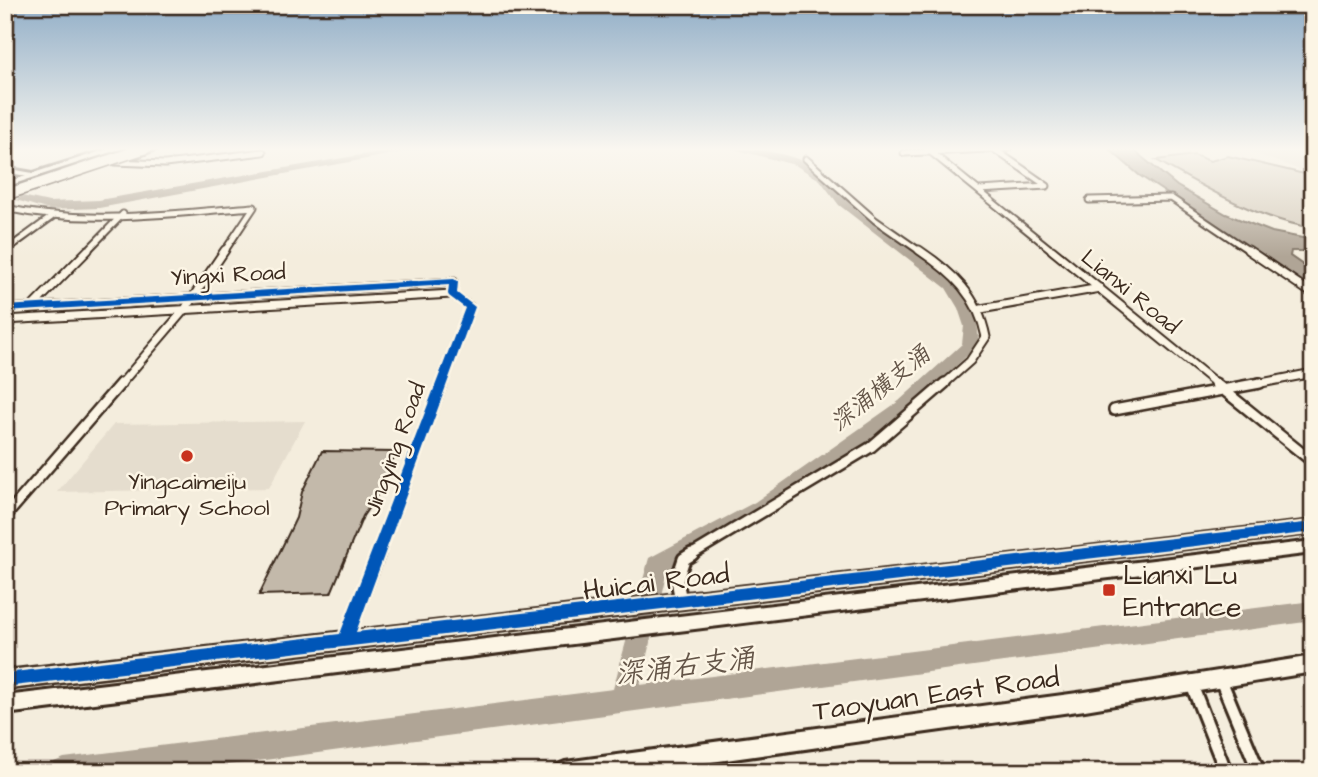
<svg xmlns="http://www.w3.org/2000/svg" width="1318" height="777" font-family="'Architects Daughter','LXGW WenKai TC',sans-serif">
<rect width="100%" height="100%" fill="#f4eddd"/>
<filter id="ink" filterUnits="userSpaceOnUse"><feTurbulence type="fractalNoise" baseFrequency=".0143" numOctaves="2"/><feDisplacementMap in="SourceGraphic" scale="14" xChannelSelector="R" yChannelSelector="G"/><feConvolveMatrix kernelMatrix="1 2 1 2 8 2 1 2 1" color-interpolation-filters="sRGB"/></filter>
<g filter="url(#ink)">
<!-- built -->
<path fill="#e5ddce" d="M1240,148H1313V174L1308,173Z
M305,421L269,488L57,492L114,424Z"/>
<!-- green -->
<path fill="#d6cdbd" stroke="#887c6e" stroke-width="2" d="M1194,155L1210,161L1228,156L1313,176V228C1257,219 1204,187 1156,160Z"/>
<!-- water -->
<path fill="#b0a596" stroke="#817466" stroke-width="2" d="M1108,148H1131L1177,186L1226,214L1272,232L1313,240V251H1291L1290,256L1313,272V291L1139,175Z"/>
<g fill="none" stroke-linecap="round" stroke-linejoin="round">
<!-- river -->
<path fill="#b0a596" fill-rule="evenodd" d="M401,148H426L99,208L49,210L16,200L22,196L49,202L99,200Z
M729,148C752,148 782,152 803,161C824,170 832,185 848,200C892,242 985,274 978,345L911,409L769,514L667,570L640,685L1313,601V621L175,772H50L54,762L64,758L613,689L649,558L755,502L899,401L962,344L964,326L958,308L946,288L839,205L820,180L795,165Z"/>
</g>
<!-- building -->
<path fill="#c3b9aa" stroke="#3b2a1e" stroke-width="2" d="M322,451L396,452L380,491L363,516L331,593L259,595L296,518L302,492Z"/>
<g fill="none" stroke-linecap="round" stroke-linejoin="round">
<!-- street-far3 casing -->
<g stroke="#3b2a1e" stroke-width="9">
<path id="street-far3" d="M926,148L1054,252
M904,153L1009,148
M806,159L875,220L921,252
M115,162L165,164L263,152
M979,190L1047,186L994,149
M1089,200L1171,198L1251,252
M5,208C87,226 171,213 254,207L224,252
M5,251L53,216
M86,252L123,214"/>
</g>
<!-- street-far2 casing -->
<g stroke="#3b2a1e" stroke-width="11">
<path id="street-far2" d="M919,250C953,273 978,296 986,337L970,361L943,385
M1052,250L1218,385
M1248,250L1313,294
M32,307L88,250
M5,309L454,282L452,294L470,307L441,385
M981,309L1100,288
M5,320L452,294
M120,385L185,309L225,250
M1251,385L1313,373"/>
</g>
<!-- street-far1 casing -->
<g stroke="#3b2a1e" stroke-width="14">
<path id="street-far1" d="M1215,383L1313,462
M1114,410L1260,383
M5,517L121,383
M377,556L442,383
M689,556L871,447L945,383"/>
</g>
<!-- street casing -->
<g stroke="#3b2a1e" stroke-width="17">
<path id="street" d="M681,601L677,580L684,559L692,554
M346,639L378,554
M1220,678L1259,772
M1191,683L1226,772"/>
</g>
<!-- secondary casing -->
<g stroke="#3b2a1e" stroke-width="6">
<path id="secondary" d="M6,148H13L5,158Z
M111,148H123L5,187V182L26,176L5,172V168L33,173Z
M147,148H158L135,157L131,155Z
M1313,521V533L5,689V671Z
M1313,541V553L5,714V696Z
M1313,656V672L1085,710L640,772H555L558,765L565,762L1085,692Z"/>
</g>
<!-- street-far3 -->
<use href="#street-far3" stroke="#fcf5e5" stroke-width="5"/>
<!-- street-far2 -->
<use href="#street-far2" stroke="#fcf5e5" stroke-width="7"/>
<!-- street-far1 -->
<use href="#street-far1" stroke="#fcf5e5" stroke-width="9"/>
<!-- street -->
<use href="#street" stroke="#fcf5e5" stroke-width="11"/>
<!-- secondary -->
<use href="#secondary" fill="#fcf5e5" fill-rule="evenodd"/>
<!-- highway-bridge casing -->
<g stroke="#3b2a1e" stroke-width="13" stroke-linecap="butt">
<path id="highway-bridge" d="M5,195L146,148"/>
</g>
<!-- highway-bridge -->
<use href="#highway-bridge" stroke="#fcf5e5" stroke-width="10"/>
<!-- cycleway casing -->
<g stroke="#fcf5e5" stroke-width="5">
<path id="cycleway" d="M454,279L458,282L457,293L475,307L356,632L1313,522V532L5,687V673L340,634L465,308L449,296L448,294L449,285L5,312V306Z"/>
</g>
<!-- cycleway -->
<use href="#cycleway" fill="#0057b8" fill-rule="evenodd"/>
</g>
</g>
<!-- sky -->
<linearGradient id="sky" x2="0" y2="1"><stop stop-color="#91aec7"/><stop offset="0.58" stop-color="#faf7f0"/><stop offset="1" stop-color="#faf7f0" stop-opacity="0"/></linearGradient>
<rect width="1318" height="257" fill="url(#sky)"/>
<!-- markers -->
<g fill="#c8321e" stroke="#fcf5e5" stroke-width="2.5">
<circle cx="187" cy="456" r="7"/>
<rect x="1102" y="583" width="14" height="14" rx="3.5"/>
</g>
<g text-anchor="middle" stroke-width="5" stroke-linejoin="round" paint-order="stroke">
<!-- street labels -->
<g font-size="23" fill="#3b2a1e" stroke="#fcf5e5">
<text transform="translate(228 274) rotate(-3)" y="8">Yingxi Road</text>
<text transform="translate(1131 291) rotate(39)" y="8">Lianxi Road</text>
<text transform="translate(394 449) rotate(-70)" y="8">Jingying Road</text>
</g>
<!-- poi labels -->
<g font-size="23" fill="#3b2a1e" stroke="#fcf5e5">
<text x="187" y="489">Yingcaimeiju<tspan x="187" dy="26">Primary School</tspan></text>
</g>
<!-- water labels -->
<g font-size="24" font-style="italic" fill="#645548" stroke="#fcf5e5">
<text transform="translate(880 388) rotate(-39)" y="8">深涌横支涌</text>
</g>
<!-- near-poi labels -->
<g font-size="28" fill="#3b2a1e" stroke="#fcf5e5" text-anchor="start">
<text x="1123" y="584">Lianxi Lu<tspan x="1123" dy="32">Entrance</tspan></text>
</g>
<!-- near-street labels -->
<g font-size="28" fill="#3b2a1e" stroke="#fcf5e5">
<text transform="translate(656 581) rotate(-7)" y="10">Huicai Road</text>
<text transform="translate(936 693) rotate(-8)" y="10">Taoyuan East Road</text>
</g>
<!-- near-water labels -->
<g font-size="28" font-style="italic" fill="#645548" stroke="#fcf5e5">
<text transform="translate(685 665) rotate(-7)" y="10">深涌右支涌</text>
</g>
</g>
<!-- margin -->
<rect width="1318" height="777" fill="none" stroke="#fcf5e5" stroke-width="28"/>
<rect x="14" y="14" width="1290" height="749" fill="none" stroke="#3b2a1e" stroke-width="2.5" filter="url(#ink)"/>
</svg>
